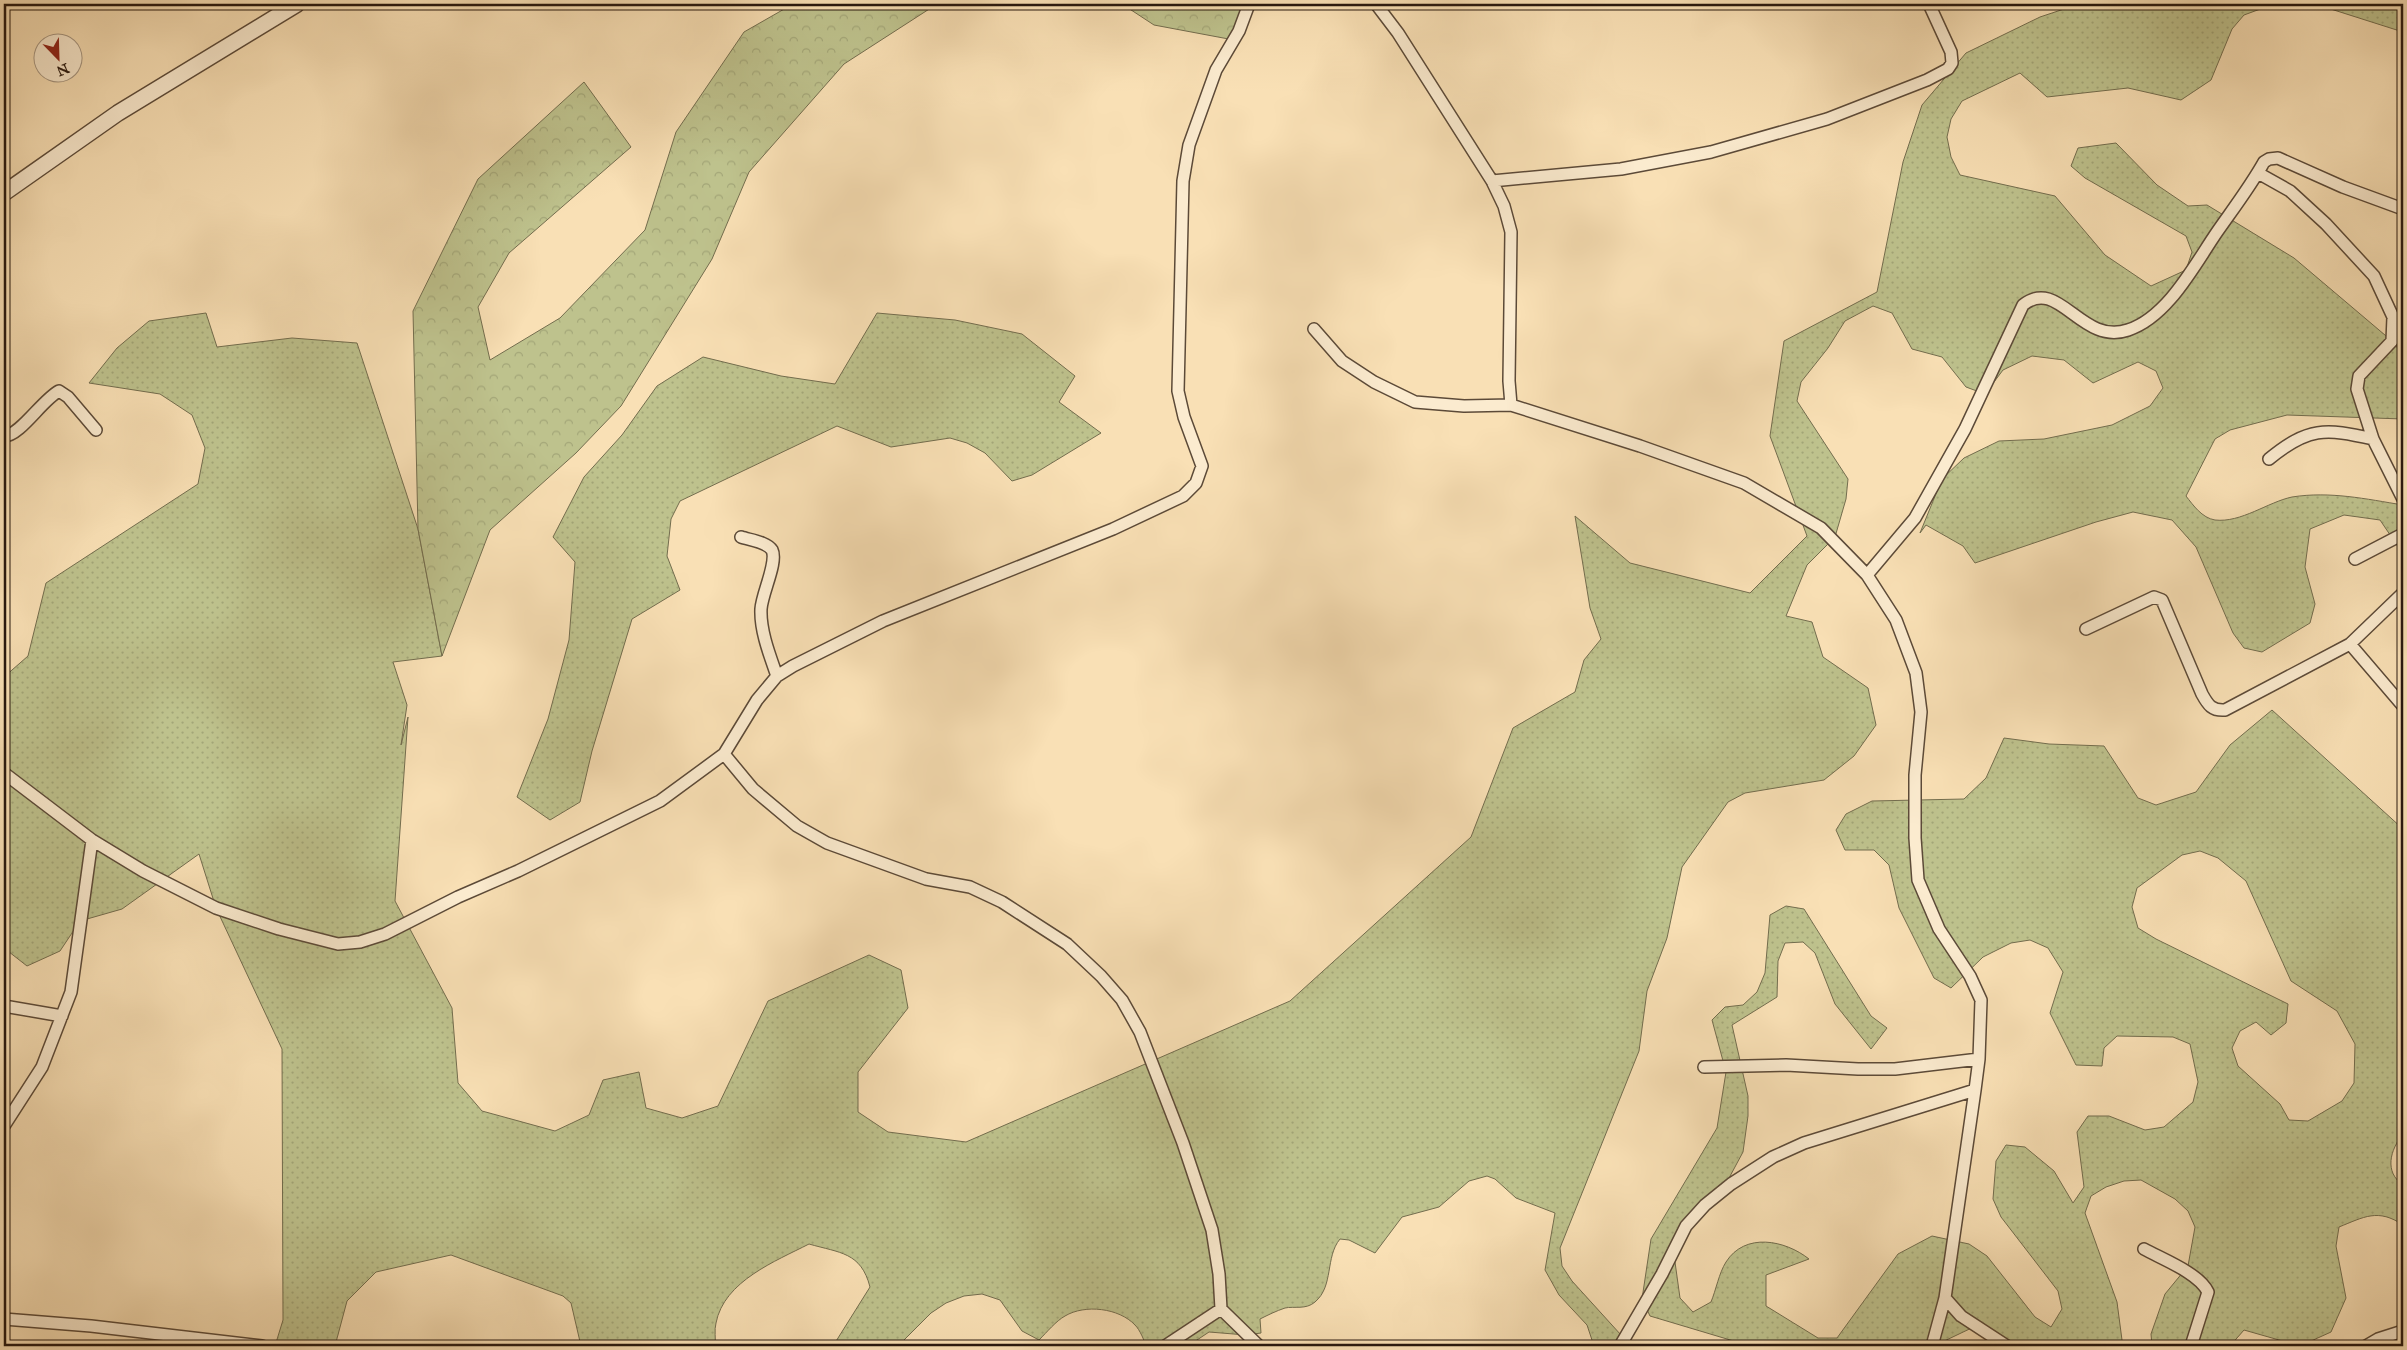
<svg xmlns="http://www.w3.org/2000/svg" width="2407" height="1350" font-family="'IM FELL Great Primer',serif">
<defs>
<pattern id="grass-dots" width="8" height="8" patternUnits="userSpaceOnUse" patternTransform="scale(1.25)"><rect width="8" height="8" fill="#bec28d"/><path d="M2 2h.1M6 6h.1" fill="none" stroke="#a3a678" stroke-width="1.8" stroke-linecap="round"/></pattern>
<pattern id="forest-crowns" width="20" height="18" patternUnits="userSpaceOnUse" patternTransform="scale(1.25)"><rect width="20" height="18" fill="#bec28d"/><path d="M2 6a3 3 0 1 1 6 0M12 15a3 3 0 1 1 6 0" fill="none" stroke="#a3a678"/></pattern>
</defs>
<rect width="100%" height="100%" fill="#f9e0b5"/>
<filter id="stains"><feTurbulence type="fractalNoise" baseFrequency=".004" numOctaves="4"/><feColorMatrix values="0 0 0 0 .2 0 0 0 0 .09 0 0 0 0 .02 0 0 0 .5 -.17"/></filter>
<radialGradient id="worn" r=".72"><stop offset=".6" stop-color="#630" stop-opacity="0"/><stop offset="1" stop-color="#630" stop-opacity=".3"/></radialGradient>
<!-- grass -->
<path fill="url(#grass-dots)" stroke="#736d4e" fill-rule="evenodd" d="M2079,4H2274L2244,15L2232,29L2211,80L2181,100L2128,88L2047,97L2020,73L1962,101L1951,119L1947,137L1951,157L1960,175L2055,196L2105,255L2151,286L2186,270L2192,252L2186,236L2085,178L2071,166L2078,148L2116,143L2157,185L2188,206L2207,205L2294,258L2392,341L2403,355V419L2287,415L2230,430L2215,439L2186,496C2193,505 2202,518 2215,520C2241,523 2268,502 2292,497C2330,491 2366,499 2403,505V554L2380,520L2344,515L2310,529L2305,567L2315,604L2310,623L2262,652L2244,648L2233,633L2196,547L2172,520L2133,512L2096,522L1975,563L1963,546L1926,525L1920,533L1942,479L1964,458L1999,441L2044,439L2112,425L2150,406L2163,388L2156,371L2138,362L2093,383L2064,360L2032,356L2003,370L1985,394L1966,387L1942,357L1912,349L1892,313L1873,306L1845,321L1828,348L1801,382L1797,401L1848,479L1846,499L1835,537L1807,565L1786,616L1812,622L1823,657L1868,688L1876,725L1854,756L1824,780L1745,793L1728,802L1682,867L1667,938L1647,991L1639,1051L1560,1248L1562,1266L1572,1281L1631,1346H1594L1587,1325L1559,1295L1545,1270L1555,1213L1516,1198L1495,1179L1487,1176L1469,1181L1439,1207L1402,1217L1375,1253L1349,1240L1340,1239C1325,1257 1334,1286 1315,1302C1306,1310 1294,1306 1285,1308C1276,1311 1268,1315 1260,1319L1261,1333L1246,1335L1209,1332L1188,1346H1146C1144,1340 1140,1330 1135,1325C1119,1308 1085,1304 1065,1316C1056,1321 1047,1332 1039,1340L1022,1331L1000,1300L982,1294L964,1296L946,1303L931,1313L903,1341L887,1346H833L870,1287C861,1252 840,1253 809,1244C776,1261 724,1281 716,1323C714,1330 716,1339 715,1346H581L571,1303L563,1296L451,1255L376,1272L347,1301L335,1346H275L283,1320L282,1049L216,908L199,854L122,909L80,921L60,951L27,966L4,948V677L28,656L46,583L198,484L205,448L192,415L160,394L89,383L117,348L149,321L206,313L217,347L292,338L357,343L418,529L442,656L393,662L407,705L401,745L408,717L395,901L452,1008L458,1083L482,1111L555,1131L589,1115L603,1080L639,1072L646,1108L682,1118L718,1106L768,1001L869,955L901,970L908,1008L858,1072V1112L888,1132L966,1142L1290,1001L1471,837L1513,728L1575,692L1584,660L1601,639L1590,608L1575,516L1630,563L1750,593L1807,536L1770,436L1784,341L1877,292L1903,162L1922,105L1966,53L2040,17Z
M2313,4H2403V32L2315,4Z
M877,313L955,320L1022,334L1075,376L1059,402L1101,433L1032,475L1012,481L985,453L967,443L950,438L891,447L837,426L680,501L671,519L667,556L680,590L632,619L592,751L580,802L550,820L517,797L548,719L569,640L575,562L553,537L584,477L622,435L657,386L703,357L781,376L835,384Z
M2272,710L2403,829V1134C2390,1150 2384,1172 2403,1185V1225C2378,1208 2364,1217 2339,1227L2336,1246L2346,1298L2331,1332L2300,1346L2244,1330L2230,1346H2152L2151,1334L2165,1294L2188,1266L2195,1227L2188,1211L2175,1199L2141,1180L2124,1181L2106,1187L2091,1196L2085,1213L2117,1302L2122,1340L2120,1346H2012L1980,1324L1938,1344L1739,1346L1737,1342L1650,1316L1642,1299L1651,1239L1717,1128L1726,1072L1712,1020L1725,1007L1743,1005L1757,992L1765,973L1770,915L1786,906L1804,909L1871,1016L1887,1028L1871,1049L1835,1004L1815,953L1803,942L1785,943L1778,961L1777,997L1732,1025L1748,1096V1116L1743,1152L1721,1193L1686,1226L1675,1262L1680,1298L1693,1312L1711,1302C1716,1290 1719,1273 1726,1262C1745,1232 1785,1240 1809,1259L1766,1275V1306L1818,1338H1837L1898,1254L1932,1236L1969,1244L1987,1256L2035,1317L2051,1327L2062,1309L2058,1291L2001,1217L1993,1199L1996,1161L2006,1145L2025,1147L2054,1171L2073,1203L2084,1187L2077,1132L2088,1116H2109L2145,1130L2164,1127L2193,1102L2198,1082L2190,1044L2173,1037L2117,1036L2104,1048L2102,1066L2076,1065L2050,1013L2063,972L2048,948L2030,940L2011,943L1983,957L1951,988L1934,978L1899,908L1889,865L1874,850H1845L1836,830L1846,814L1872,801L1964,799L1986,778L2004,738L2049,744L2104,746L2138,798L2156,805L2196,792L2230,745ZM2200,851L2218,858L2246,881L2291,981L2337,1011L2355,1044L2354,1083L2342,1101L2308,1121L2289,1120L2280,1104L2238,1066L2232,1048L2240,1031L2256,1022L2271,1035L2286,1023L2288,1004L2156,939L2138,928L2132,907L2137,888L2182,855Z"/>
<!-- forest -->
<path fill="url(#forest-crowns)" stroke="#736d4e" d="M793,4H937L844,64L749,172L712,259L621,406L576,453L490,530L442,656L418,529L413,311L478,179L584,82L631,147L509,253L478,307L490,360L560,318L645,230L676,132L744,32Z
M1122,4H1254L1234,40L1154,25Z"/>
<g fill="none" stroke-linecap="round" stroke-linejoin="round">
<!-- minor casing -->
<g stroke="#5c4a38" stroke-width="14">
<path id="minor" d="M1376,4L1398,33L1492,181L1504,206L1511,232L1509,381L1511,405L1640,446L1744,483L1821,528L1867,575L1896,620L1916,673L1921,712L1915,775V838L1918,880L1939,929L1970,976L1981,1000L1979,1059L1975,1090L1945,1298L1932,1346
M2258,173L2290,191L2326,224L2374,276L2393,317L2392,341L2359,376L2357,389L2373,439
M1492,181L1621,169L1711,152L1827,119L1927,80L1948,69L1952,63L1951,52L1929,4
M1314,329L1342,361L1374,382L1415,402L1464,406L1511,405
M4,436C20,436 42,400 59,391L68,397L96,430
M2269,459C2308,427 2325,428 2373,439L2403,499
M741,537C750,540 767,542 772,550C778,562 762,593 761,609C760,631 770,656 777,676
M2355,559L2403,534
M1867,575L1915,518L1965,429L2023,305C2059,276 2081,346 2128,330C2168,317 2195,264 2217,232C2233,209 2250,187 2264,162L2269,159L2278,158L2343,187L2403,209
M2086,629L2154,597L2162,600L2202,694C2208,705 2212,711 2225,710L2350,644L2403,593
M2350,644L2403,706
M724,754L753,789L797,826L827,843L926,879L970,887L1002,902L1067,944L1101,976L1122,1000L1140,1032L1183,1143L1212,1230L1219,1274L1221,1309L1165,1346
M4,773L92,840L143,871L216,908L279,929L338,944L360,942L385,934L458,897L518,871L660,801L724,754L757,700L777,676L793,666L883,621L1113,529L1183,496L1196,483L1202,466L1184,417L1178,391L1183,181L1189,145L1216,70L1239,31L1249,4
M4,1006L62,1016
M1704,1067L1786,1065L1858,1069H1895L1979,1059
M4,1126L42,1067L71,992L92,840
M2144,1249C2162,1259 2199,1273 2208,1292L2191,1346
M1945,1298L1961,1316L2007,1346
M1221,1309L1259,1346
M4,1319L91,1326L262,1346
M1620,1346L1662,1274L1686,1226L1705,1205L1731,1184L1773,1157L1804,1143L1975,1090
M2366,1346L2378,1339L2403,1331"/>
</g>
<!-- tertiary casing -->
<g stroke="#5c4a38" stroke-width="18">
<path id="tertiary" d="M4,193L118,113L297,4"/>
</g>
<!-- minor -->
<use href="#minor" stroke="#fbebcf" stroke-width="11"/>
<!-- tertiary -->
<use href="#tertiary" stroke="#fbebcf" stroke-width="15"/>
</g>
<!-- margin -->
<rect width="2407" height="1350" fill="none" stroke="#f9e0b5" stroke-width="20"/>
<rect x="5" y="5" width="2397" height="1340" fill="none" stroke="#28180f" stroke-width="2.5"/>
<rect x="10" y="10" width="2387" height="1330" fill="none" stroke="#28180f"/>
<!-- north arrow -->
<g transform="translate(58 58) rotate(157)"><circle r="24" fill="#fbebcf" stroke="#a79782"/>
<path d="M0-4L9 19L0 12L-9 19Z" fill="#8f2418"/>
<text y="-8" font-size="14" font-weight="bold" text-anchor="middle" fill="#28180f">N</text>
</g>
<rect width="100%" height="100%" filter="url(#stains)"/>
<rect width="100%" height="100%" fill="url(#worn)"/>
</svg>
